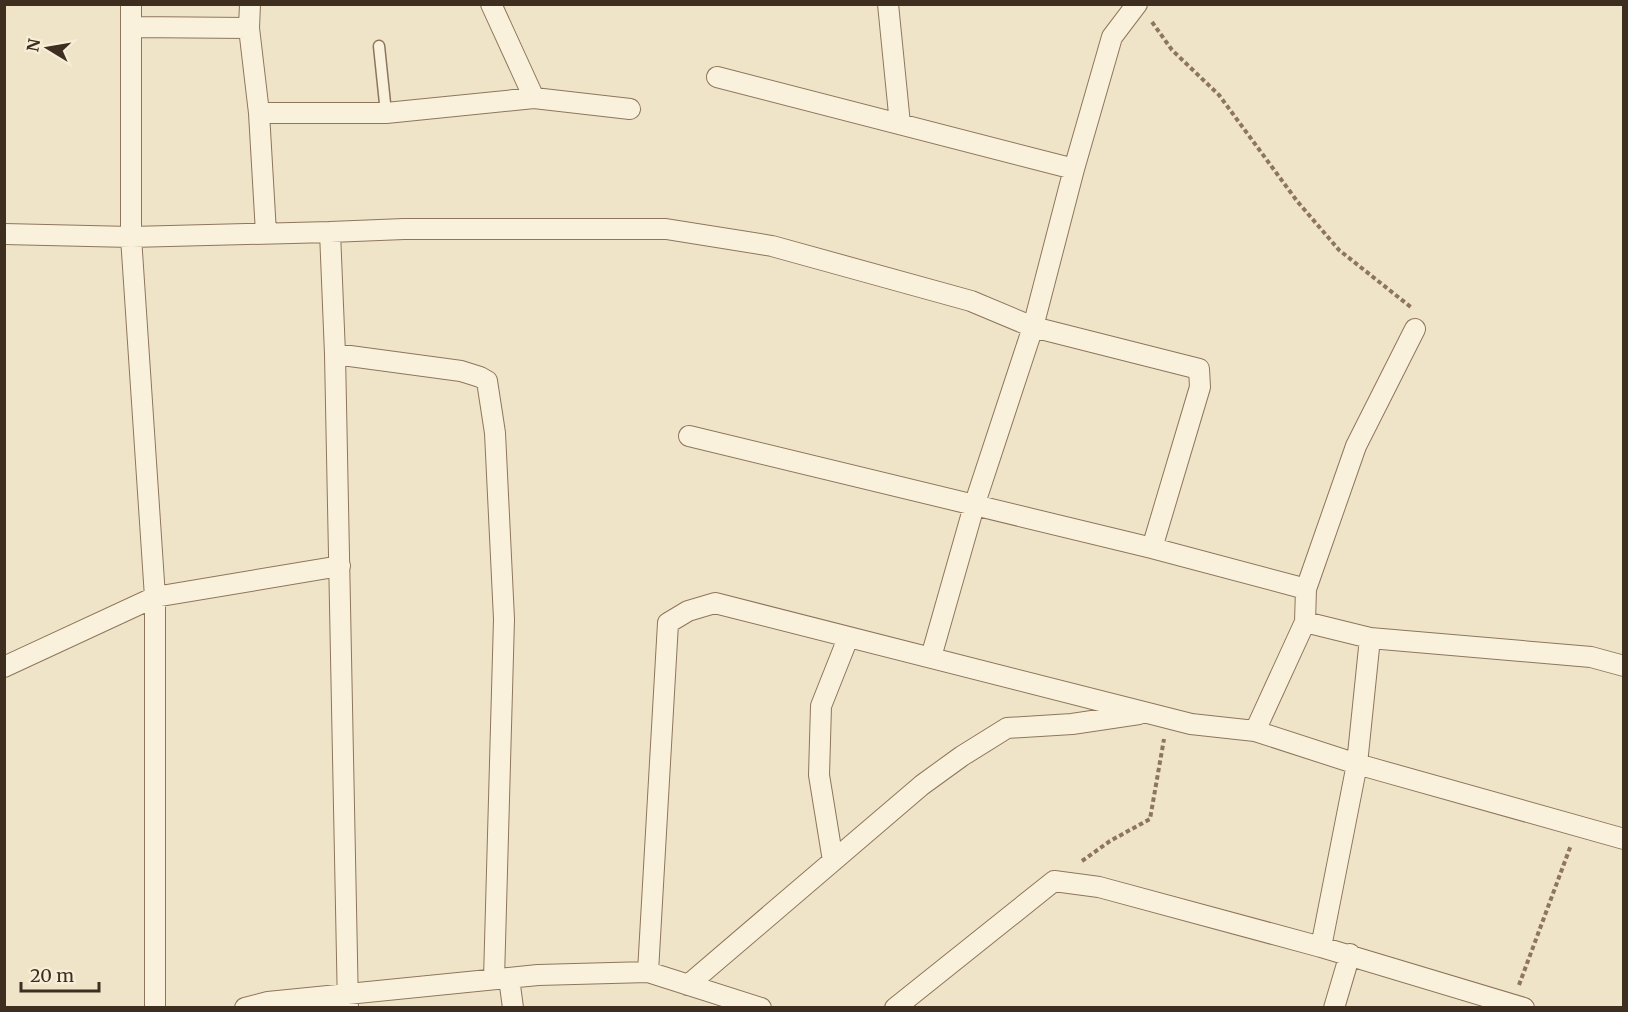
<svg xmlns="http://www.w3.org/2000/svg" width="1628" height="1012" font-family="Merriweather,serif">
<rect width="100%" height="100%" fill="#f0e4c8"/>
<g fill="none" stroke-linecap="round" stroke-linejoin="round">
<!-- service casing -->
<g stroke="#8d765c" stroke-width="13">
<path id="service" d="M379,46L386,113"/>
</g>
<!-- minor casing -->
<g stroke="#8d765c" stroke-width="22">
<path id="minor" d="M131,4V237L155,597V1008
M250,4L249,28L259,113L266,233
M491,4L534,98
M888,4L900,124
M132,27L249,28
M717,77L1074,169
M259,113H386L534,98L630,109
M330,232L404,229H666L772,246L971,301L1033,327L1199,369L1200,387L1152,548
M4,234L131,237L330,232L335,354L348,1008
M335,354L461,371L480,377L487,381L495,433L504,619L494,979
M689,436L1152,548L1306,589
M1305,622L1370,638L1591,657L1624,666
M931,657L974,506L1033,327L1074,169L1112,37L1137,4
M4,667L155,597L340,566
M1255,731L1305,622L1306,589L1356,446L1415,329
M833,861L819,775L821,706L848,638
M1321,947L1357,764L1370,638
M648,972L668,623L688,611L715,603L1191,724L1255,731L1357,764L1624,839
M509,978L513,1008
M688,985L922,785L962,756L1007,728L1072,724L1139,714
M245,1008L268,1002L538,975L648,972L761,1008
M895,1008L1054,881L1099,887L1321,947L1524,1008
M1334,1008L1350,954"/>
</g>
<!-- path -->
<path stroke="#8d765c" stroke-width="4" stroke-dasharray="4.5 3" stroke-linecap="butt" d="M1152,22L1172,50L1219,95L1297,201L1339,250L1412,308
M1082,861L1110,841L1150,819L1164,739
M1519,985L1571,845"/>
<!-- service -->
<use href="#service" stroke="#faf1dc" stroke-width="10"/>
<!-- minor -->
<use href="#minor" stroke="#faf1dc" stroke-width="20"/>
</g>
<!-- border -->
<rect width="1628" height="1012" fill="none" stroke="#3d2e20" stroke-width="12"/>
<!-- north arrow -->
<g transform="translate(48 48) rotate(281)" stroke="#f7eed8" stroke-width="4.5" paint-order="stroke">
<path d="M0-4.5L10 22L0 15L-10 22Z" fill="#3d2e20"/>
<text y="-9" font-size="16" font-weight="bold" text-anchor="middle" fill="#3d2e20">N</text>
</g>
<!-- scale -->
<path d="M21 982v9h78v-9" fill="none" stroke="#3d2e20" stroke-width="3"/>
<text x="30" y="982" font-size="18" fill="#3d2e20" stroke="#f7eed8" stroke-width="4.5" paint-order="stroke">20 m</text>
</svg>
